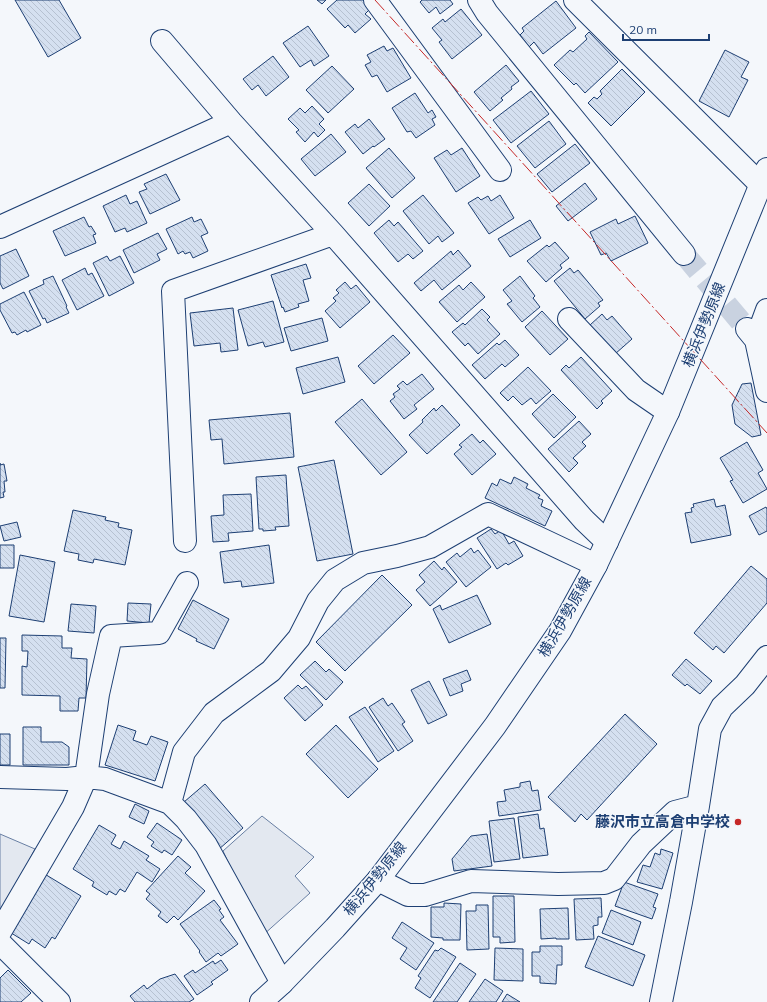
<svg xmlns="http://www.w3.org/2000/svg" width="767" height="1002" font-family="Mulish,'Noto Sans JP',sans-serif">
<defs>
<pattern id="building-back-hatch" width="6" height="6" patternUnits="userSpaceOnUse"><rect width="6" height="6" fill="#d5e0f0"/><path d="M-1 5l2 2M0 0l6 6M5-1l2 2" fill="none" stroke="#b6c1d1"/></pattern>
</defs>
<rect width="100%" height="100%" fill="#f4f7fb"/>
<!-- parking -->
<path fill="#e3e8f0" stroke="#687fa3" d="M262,816L314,857L295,876L310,893L262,936L223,851Z
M0,834L35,849L0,916Z"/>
<!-- building -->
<path fill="url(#building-back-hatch)" stroke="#1d3f73" d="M15,0H59L81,38L48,57Z
M317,0H326L322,4Z
M337,0H363L371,8L365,14L371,19L355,33L348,25L345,28L327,9Z
M422,0H450L453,4L440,14L436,7L429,13L420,2Z
M556,1L576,28L543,54L534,42L529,47L520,35L524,31L522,28Z
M461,9L482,35L452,59L439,42L442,40L432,28L443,19L445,22Z
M308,26L329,56L314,66L311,60L300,67L283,43Z
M589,32L618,62L585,93L576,83L574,85L554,65L570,50L573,52L587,39L585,36Z
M384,46L387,51L393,48L411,78L387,92L377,75L372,77L365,65L371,62L367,55Z
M725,50L749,62L741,77L748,80L729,117L699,101Z
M273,56L289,77L266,96L258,85L252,90L243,79Z
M506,65L519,81L511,87L512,89L501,98L503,100L490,111L474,92Z
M332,66L354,89L328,113L306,90Z
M622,69L645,92L611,126L588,103L594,97L597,99L602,94L600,91Z
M531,91L549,114L511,143L493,120Z
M415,93L428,113L432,110L436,117L432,119L435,125L416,138L411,131L407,132L392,108Z
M312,106L324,119L319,124L325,130L318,137L314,132L305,142L296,132L299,130L288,119L300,108L305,113Z
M369,119L385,139L374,147L373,146L363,154L345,132L355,124L358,128Z
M549,121L566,144L535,168L517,146Z
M331,134L346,152L315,176L301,159Z
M575,144L590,163L552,192L537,174Z
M389,148L415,178L392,198L366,168Z
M462,148L480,176L456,192L434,158L447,150L451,155Z
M166,174L180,200L150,214L139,192L147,189L144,184Z
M585,183L597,199L568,221L556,206Z
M369,184L390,206L369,226L348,203Z
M126,195L130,204L137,201L147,223L127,232L125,228L115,232L103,206Z
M423,195L454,233L442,242L438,236L429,244L403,211Z
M500,195L514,218L489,234L468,203L478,197L481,200L488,196L491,201Z
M635,216L648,243L611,261L606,253L601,255L590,232L616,219L618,224Z
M84,217L89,227L91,226L96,234L93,235L96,243L65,256L53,231Z
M192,217L194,222L201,219L208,233L201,236L208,251L193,258L190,252L185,254L183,251L178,254L166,229Z
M389,220L394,226L398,222L423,251L413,259L408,254L398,262L374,233Z
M530,220L541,238L510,257L498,239Z
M158,233L167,249L157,254L160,260L134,273L123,250Z
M555,242L569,258L560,265L562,268L546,282L527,261L547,245L549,247Z
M16,249L29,276L3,289L0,283V256Z
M458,250L471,266L442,290L434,280L421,291L414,283L451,251L453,255Z
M107,256L110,261L120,256L134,283L109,296L93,263Z
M306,264L311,278L303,280L309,301L298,304L299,307L285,312L283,307L282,308L271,275Z
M85,268L88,275L92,273L104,296L77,310L62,280Z
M570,268L574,273L578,270L603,300L598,303L600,306L585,319L554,281Z
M53,276L67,306L66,307L69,313L47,323L45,318L43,319L29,291L44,284L43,280Z
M520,276L535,296L533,298L540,307L522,322L507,304L512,301L503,290Z
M345,282L351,289L356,285L370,302L340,328L325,311L336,301L333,298L339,293L336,290Z
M471,282L485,297L457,322L439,302L459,285L463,290Z
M24,292L41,325L27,332L26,330L17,335L15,332L12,333L0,310V304Z
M273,301L284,342L265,347L263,342L248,346L238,310Z
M233,308L238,350L221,352L220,343L194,346L190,313Z
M482,309L490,317L487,320L500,334L478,354L468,343L465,346L452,332L463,323L465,325Z
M542,311L568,339L550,355L525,327Z
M602,314L607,320L612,316L632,339L615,354L590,325Z
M322,318L328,341L291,351L284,328Z
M393,335L410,353L374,384L358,366Z
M505,340L519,355L505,367L502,364L485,379L472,365L497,343L499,345Z
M338,357L345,382L303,394L296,368Z
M581,357L612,391L601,401L603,403L597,409L561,370L566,365L569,368Z
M528,367L551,391L536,404L531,398L522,405L513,396L508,401L500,393Z
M422,374L434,389L414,405L417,409L404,419L390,401L395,397L393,394L400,389L397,386L403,381L407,385Z
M751,383L761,435L752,437L735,424L732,405L742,384Z
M553,394L576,417L554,438L532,414Z
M362,399L407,452L381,475L335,422Z
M442,405L460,425L427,454L409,435L423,422L422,420L434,408L436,411Z
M290,413L294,457L224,464L222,439L211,440L209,420Z
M579,421L591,434L582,442L586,446L573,458L578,463L569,472L548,449Z
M472,434L480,443L483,440L496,454L472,475L454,454L462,447L459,445Z
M747,442L763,470L758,473L767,489L743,503L730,481L733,480L720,458Z
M334,460L353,554L317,561L298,467Z
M0,463V465L4,464L7,481H4L5,492H3L4,497L0,498Z
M286,475L289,526L275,527L276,530L263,531V529H259L256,477Z
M514,477L528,484L526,488L540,495L538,498L543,500L541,506L552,511L545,526L485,498L492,483L497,486L500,479L511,484Z
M251,494L253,531L228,533L229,541L213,542L211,516L224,515L223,495Z
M714,499L716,507L725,505L731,535L691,543L685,513L692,512L691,508L694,507L693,504Z
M766,507L767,509V531L759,535L749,516Z
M73,510L106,517L105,520L119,523L118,527L132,530L125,565L94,559L93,563L78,560L79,554L64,551Z
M17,522L21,537L4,541L0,526Z
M491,529L495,534L501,530L509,544L514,541L523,556L508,565L506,563L497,569L477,538Z
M0,545H14V568H0Z
M269,545L274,583L242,587L241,581L224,583L220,552Z
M471,548L474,553L478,550L491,567L466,587L446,562L457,553L460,557Z
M20,555L55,562L44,622L9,616Z
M434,561L442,570L444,567L457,582L430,606L416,590L425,582L419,575Z
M751,566L767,579V603L724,653L716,646L713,650L694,633Z
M382,575L412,605L345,671L316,642Z
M477,595L491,624L449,643L433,609L440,605L442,610Z
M193,600L229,619L214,649L196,641L197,639L178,629Z
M128,603L151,604L149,623L127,621Z
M71,604L96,606L94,633L68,631Z
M22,635L62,636V648H72L71,658L87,659L86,698H79L78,711H60V696L22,695V666L27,667L28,651H22Z
M0,638H6L5,688H0Z
M686,659L712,681L700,694L687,684L685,686L672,675Z
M315,661L326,672L329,669L343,682L326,700L300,675Z
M467,670L471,680L461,684L463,691L450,696L443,679Z
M429,681L447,715L428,724L411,690Z
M298,685L302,689L306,686L323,705L305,721L284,698Z
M383,698L388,706L392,703L405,722L402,724L413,741L398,751L369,707Z
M365,707L394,751L378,762L349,717Z
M625,714L657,744L587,820L581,814L575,822L548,797Z
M118,725L136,731L133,740L147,745L151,736L168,742L155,781L105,765Z
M336,725L378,769L348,798L306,754Z
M23,727H41V742H62L69,747V765H23Z
M0,734H10V765H0Z
M530,781L532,791L538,790L541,810L499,816L497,802L506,801L504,790L520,787V783Z
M205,784L243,828L218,850L200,820L184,802Z
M135,804L149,811L144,824L129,817Z
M538,814L540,829L544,828L548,855L523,858L518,817Z
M514,818L520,859L494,862L489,821Z
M157,823L182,840L172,855L164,850L162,853L151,846L154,842L147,837Z
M99,825L116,835L111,844L120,849L124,841L149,856L146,860L160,869L152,882L137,872L125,892L120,889L116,895L109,891L107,895L92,886L94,882L73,869Z
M487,834L492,866L454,871L452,859L471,836Z
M661,849L673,853L662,889L637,882L643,865L650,867L655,853L660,855Z
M178,856L191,867L185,873L205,891L178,920L174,916L167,923L158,916L161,912L146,899L150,894L146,891Z
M43,873L81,896L55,939L52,937L45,948L32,939L29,944L8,931Z
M624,882L658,894L653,907L656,908L652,919L615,906Z
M493,896H514L515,942L500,943V937H493Z
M601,898L602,917H598V925L593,926L594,939L576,940L574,899Z
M214,900L221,909L219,910L224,917L220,920L238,944L221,956L218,953L206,962L199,952L200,951L180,924Z
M444,903L461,904L460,940H443V938L431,937V907H444Z
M476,905H488L489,949L467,950L466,911H476Z
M568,908L569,939H556V938L541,939L540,909Z
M611,910L641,922L633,945L602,933Z
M402,922L434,943L416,970L400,959L407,948L392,938Z
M598,936L645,955L633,986L585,967Z
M540,946H562V965H557L556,984L540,983V976H532V952H540Z
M441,948L456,957L430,998L415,988L421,978L418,976L435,950L438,951Z
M495,948L523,949V981L494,980Z
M221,960L228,970L211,982L213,984L197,995L184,976L193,970L195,973L213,961L215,964Z
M460,963L476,974L457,1002H433Z
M8,970L31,993L21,1002H0V978Z
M175,974L194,999L189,1002H135L130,996L144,985L147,989L160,979Z
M485,979L503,991L496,1002H469Z
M507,994L520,1002H502Z"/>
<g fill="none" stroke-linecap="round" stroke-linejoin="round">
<!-- minor-tunnel -->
<path stroke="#c9d2e0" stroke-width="22" stroke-dasharray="22 11" stroke-linecap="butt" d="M684,254L747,329"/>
<!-- minor casing -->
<g stroke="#1d3f73" stroke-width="24">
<path id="minor" d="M375,0L500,170
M479,0L487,13L684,254
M575,0L761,185
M162,41L231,122L333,234L584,520L607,542
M0,227L231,122
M569,319L636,390L668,412
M747,329L756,340L767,391
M756,340L767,310
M185,541L173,291L333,234
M0,777L67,779L86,777L105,779L170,803L186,819L206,845L282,983
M170,803L184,752L214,713L271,671L299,638L318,601L335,580L363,563L397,556L430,547L488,514L596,565
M378,880L408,895H425L471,881L558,884L604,883L614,879L641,844L675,812L698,806
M0,932L73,807L86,777L98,694L111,636L159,633L187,583
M0,943L59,1002
M661,1002L681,902L698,806L710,729L722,707L745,685L767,657"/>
</g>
<!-- major casing -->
<g stroke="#1d3f73" stroke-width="24">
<path id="major" d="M261,1002L282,983L335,928L378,880L495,726L560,631L596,565L668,412L767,169"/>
</g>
<!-- minor -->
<use href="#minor" stroke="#f4f7fb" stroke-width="22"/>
<!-- major -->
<use href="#major" stroke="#f4f7fb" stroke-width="22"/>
<!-- power -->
<path stroke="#c62828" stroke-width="1" stroke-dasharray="14 3 2 3" stroke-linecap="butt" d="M375,0L767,433"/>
</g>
<!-- markers -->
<circle fill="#c62828" stroke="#f4f7fb" stroke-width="1.5" cx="738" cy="822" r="4"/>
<g text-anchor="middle" stroke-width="3" stroke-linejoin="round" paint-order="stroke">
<!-- street labels -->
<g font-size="15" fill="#1d3f73" stroke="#f4f7fb">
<text transform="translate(704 325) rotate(-68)" y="5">横浜伊勢原線</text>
<text transform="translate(565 617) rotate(-60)" y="5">横浜伊勢原線</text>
<text transform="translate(375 879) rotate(-51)" y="5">横浜伊勢原線</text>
</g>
<!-- poi labels -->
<g font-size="15" font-weight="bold" fill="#1d3f73" stroke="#f4f7fb" text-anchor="end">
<text x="730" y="827">藤沢市立高倉中学校</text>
</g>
</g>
<!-- scale -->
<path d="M623 34v6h86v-6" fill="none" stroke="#1d3f73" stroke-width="2"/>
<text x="629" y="34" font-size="12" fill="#1d3f73" stroke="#f4f7fb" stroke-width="3" paint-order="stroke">20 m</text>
</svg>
